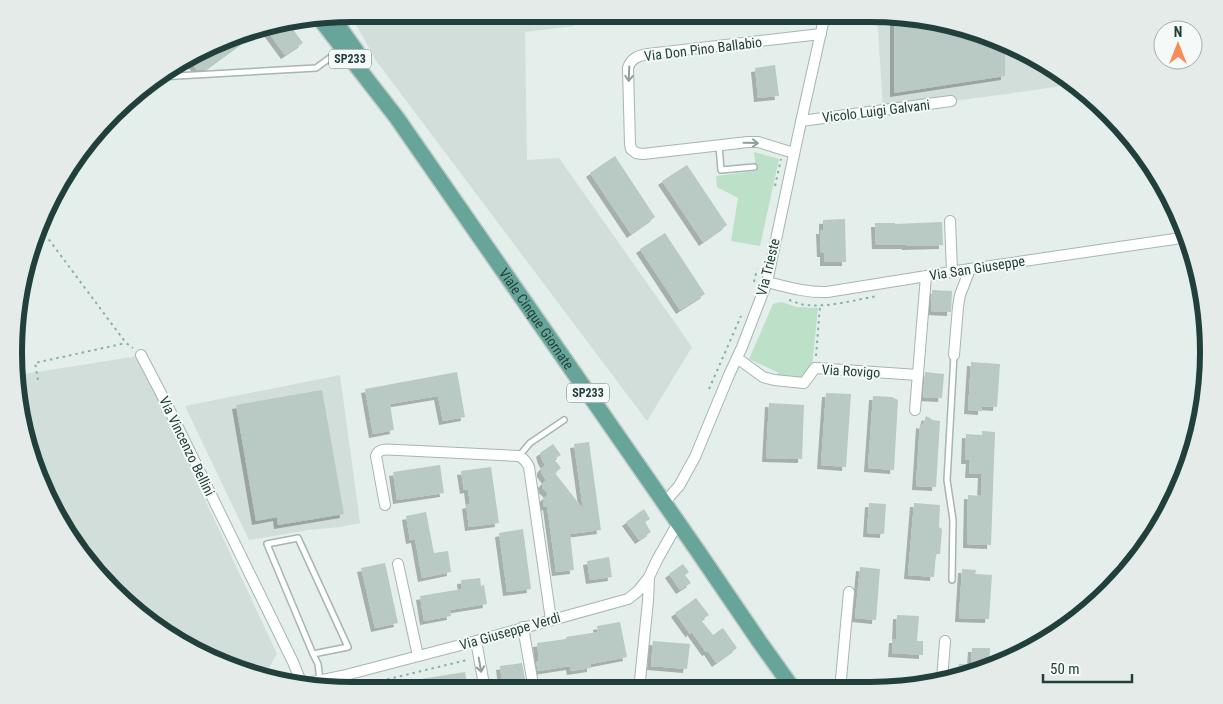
<svg xmlns="http://www.w3.org/2000/svg" width="1223" height="704" font-family="'Roboto Condensed',sans-serif">
<defs>
<filter id="shadow"><feDropShadow dx="-4" dy="4" stdDeviation="0" flood-color="#0004"/></filter>
</defs>
<rect width="100%" height="100%" fill="#e4eeea"/>
<!-- built -->
<path fill="#d2ded9" d="M350,14H575L574,26L525,32L527,160L559,158L692,347L647,421L377,62Z
M877,14H893L980,32L1059,71L1074,84L1007,94L883,110Z
M138,356L277,654L264,676L243,672L164,633L84,558L39,481L15,377L25,374Z
M340,375L360,523L340,527L308,530L249,540L185,406Z"/>
<!-- green -->
<path fill="#bce0c8" d="M754,152L779,159L760,246L731,241L738,198L717,187L716,176L756,171Z
M781,302L797,307L818,308L812,367L803,379L780,378L777,372L749,359L773,304Z"/>
<!-- building -->
<path fill="#b9c9c3" filter="url(#shadow)" d="M894,15L980,32L1005,44V76L894,93Z
M289,24L303,43L285,55L265,28Z
M261,29L205,70H197L190,60L244,32Z
M775,65L779,96L758,98L755,68Z
M615,156L655,217L631,234L590,173Z
M687,165L727,225L703,242L662,181Z
M845,219L846,262H824V253H821L820,230H823V220Z
M942,222L943,245L906,246V245H876L875,223H895V224Z
M665,233L705,294L680,310L640,249Z
M932,290L952,291L951,312L931,311Z
M971,362L1000,364L997,407L982,406V411L968,410Z
M457,372L465,417L443,421L438,396L390,404L394,430L373,434L365,389Z
M925,372L944,374L942,398L923,397Z
M322,390L344,514L278,525L277,517L256,521L236,405Z
M826,393L851,394L846,467L821,465Z
M873,396L892,397L898,400L894,470L868,468Z
M769,403L804,405L802,459L766,458Z
M926,416L933,420L940,421L936,487L916,486L920,424L923,425Z
M982,431L995,432L991,545L967,544L968,495L981,496L982,474H969L970,460H965L966,434L982,435Z
M589,442L601,530L570,534L574,570L556,572L547,506L544,507L543,499L548,494L543,489L542,484L546,480L541,473V469L545,465L542,460L540,453L553,444L561,455L554,459L561,468L555,473L583,509L574,444Z
M440,465L444,493L397,500L393,472Z
M491,467L499,523L469,527L466,505L470,504L468,489L464,490L461,471Z
M869,503L886,504L884,534L867,533Z
M914,503L940,505L939,527L942,529L940,554H936L934,577L908,575Z
M644,509L650,519L645,522L651,532L639,540L626,522Z
M426,512L434,553L448,551L451,572L422,578L415,539L410,540L406,516Z
M523,529L531,589L507,592L499,533Z
M609,557L612,577L590,580L587,561Z
M385,563L398,623L375,628L361,568Z
M683,564L689,572L685,575L691,583L680,590L669,574Z
M860,567L880,569L876,620L855,618Z
M962,569L976,570L975,574L992,575L989,619L959,618Z
M480,578L481,586L484,585L487,604L450,610L451,616L424,621L420,596L462,589L461,580Z
M696,598L709,615L701,620L713,635L723,628L737,648L716,663L708,651L706,652L691,631L690,634L675,613Z
M897,615L919,616L917,641H923V655L892,653L893,639H896Z
M620,622L627,657L591,664V668L571,671L570,666L538,671L536,662L539,661L537,643L566,639V637L598,632L597,626Z
M653,641L690,644L687,669L651,666Z
M972,648H990L989,668L979,672L957,677L959,664H971Z
M522,663L527,690H503L500,666Z
M465,672L468,690H390L389,684Z"/>
<g fill="none" stroke-linecap="round" stroke-linejoin="round">
<!-- lane casing -->
<g stroke="#a6b6b2" stroke-width="8">
<path id="lane" d="M159,77L316,68L342,49
M719,146L721,170L754,167
M519,456L530,443L564,420
M952,580L953,520L947,480L954,355
M313,654L348,647L298,538L267,544L313,654L318,664L320,681"/>
</g>
<!-- street casing -->
<g stroke="#a6b6b2" stroke-width="12">
<path id="street" d="M801,121L951,101
M794,153L758,142H748L643,154L636,153L631,149L630,144L628,68C631,58 638,56 648,54L821,34
M950,221L952,271
M767,282C787,287 807,293 827,292L970,269L1188,237
M141,355L166,403L293,662L299,677L300,684
M954,355L958,307L960,295L970,269
M737,358L763,377L774,380L804,383L815,368L918,375
M915,410L926,276
M664,503L679,486L695,457L729,375L742,347L767,282L799,131L825,14
M385,505L376,456C379,447 390,450 398,450L519,456C524,459 527,462 529,467L551,620
M398,564L418,656
M523,627L534,690
M476,641L485,690
M942,680L945,641
M303,684L342,676L476,641L628,599L638,591L649,577L657,560L678,523
M639,690L648,601L649,577
M840,690L849,592"/>
</g>
<!-- primary casing -->
<g stroke="#c1cac8" stroke-width="18">
<g id="primary">
<path d="M332,17L357,52"/>
<path id="s1" d="M320,19L397,118L697,550L759,641L794,690"/>
</g>
</g>
<!-- path -->
<path stroke="#83b3a7" stroke-width="2" stroke-dasharray="2.5 4" stroke-linecap="butt" d="M775,186L781,159
M41,229L126,343L133,348
M754,282L757,269
M789,300C793,301 797,303 800,304C824,309 854,300 878,296
M816,356L820,306
M38,380L35,363L126,343
M709,389L741,316
M343,690L467,660"/>
<!-- lane -->
<use href="#lane" stroke="#fff" stroke-width="5"/>
<!-- street -->
<use href="#street" stroke="#fff" stroke-width="10"/>
<!-- primary -->
<use href="#primary" stroke="#67a59a" stroke-width="15"/>
</g>
<!-- one-way arrows -->
<defs><path id="oneway-shaft" d="M-6 0H5M1.5-3L5.5 0L1.5 3" fill="none" stroke-width="1.6" stroke-linecap="round" stroke-linejoin="round" transform="scale(1.25)"/></defs>
<g stroke="#90a09d">
<use href="#oneway-shaft" transform="translate(629 74) rotate(92)"/>
<use href="#oneway-shaft" transform="translate(751 143) rotate(1)"/>
<use href="#oneway-shaft" transform="translate(480 665) rotate(80)"/>
</g>
<g text-anchor="middle" stroke-width="4" stroke-linejoin="round" paint-order="stroke">
<!-- shield labels -->
<g fill="#f5faf8" stroke="#617874" stroke-width="1">
<rect x="329" y="49.5" width="42" height="19" rx="4"/>
<rect x="567" y="383.5" width="42" height="19" rx="4"/>
</g>
<g font-size="12" font-weight="bold" fill="#22403b">
<text x="350" y="63">SP233</text>
<text x="588" y="397">SP233</text>
</g>
<!-- street labels -->
<g font-size="14" fill="#22403b" stroke="#f5faf8">
<text transform="translate(703 49) rotate(-7)" y="5">Via Don Pino Ballabio</text>
<text transform="translate(876 111) rotate(-7)" y="5">Vicolo Luigi Galvani</text>
<text transform="translate(768 267) rotate(-76)" y="5">Via Trieste</text>
<text transform="translate(977 268) rotate(-9)" y="5">Via San Giuseppe</text>
<text dy="5" stroke="none"><textPath href="#s1" startOffset="370">Viale Cinque Giornate</textPath></text>
<text transform="translate(851 371) rotate(3)" y="5">Via Rovigo</text>
<text transform="translate(187 446) rotate(64)" y="5">Via Vincenzo Bellini</text>
<text transform="translate(510 631) rotate(-16)" y="5">Via Giuseppe Verdi</text>
</g>
</g>
<!-- crop -->
<path d="M0 0H1223V704H0ZM352 22H870A330 330 0 0 1 1200 352V352A330 330 0 0 1 870 682H352A330 330 0 0 1 22 352V352A330 330 0 0 1 352 22Z" fill="#e4ebe9" fill-rule="evenodd"/>
<path fill="none" stroke="#22403b" stroke-width="6" d="M352 22H870A330 330 0 0 1 1200 352V352A330 330 0 0 1 870 682H352A330 330 0 0 1 22 352V352A330 330 0 0 1 352 22Z"/>
<!-- north arrow -->
<g transform="translate(1178 45)"><circle r="24" fill="#f5faf8" stroke="#a1b0ac"/>
<path d="M0-4L9 19L0 12L-9 19Z" fill="#f78c59"/>
<text y="-8" font-size="14" font-weight="bold" text-anchor="middle" fill="#22403b">N</text>
</g>
<!-- scale -->
<path d="M1043 674v8h89v-8" fill="none" stroke="#22403b" stroke-width="2.5"/>
<text x="1050" y="674" font-size="15" fill="#22403b" stroke="#f5faf8" stroke-width="4" paint-order="stroke">50 m</text>
</svg>
